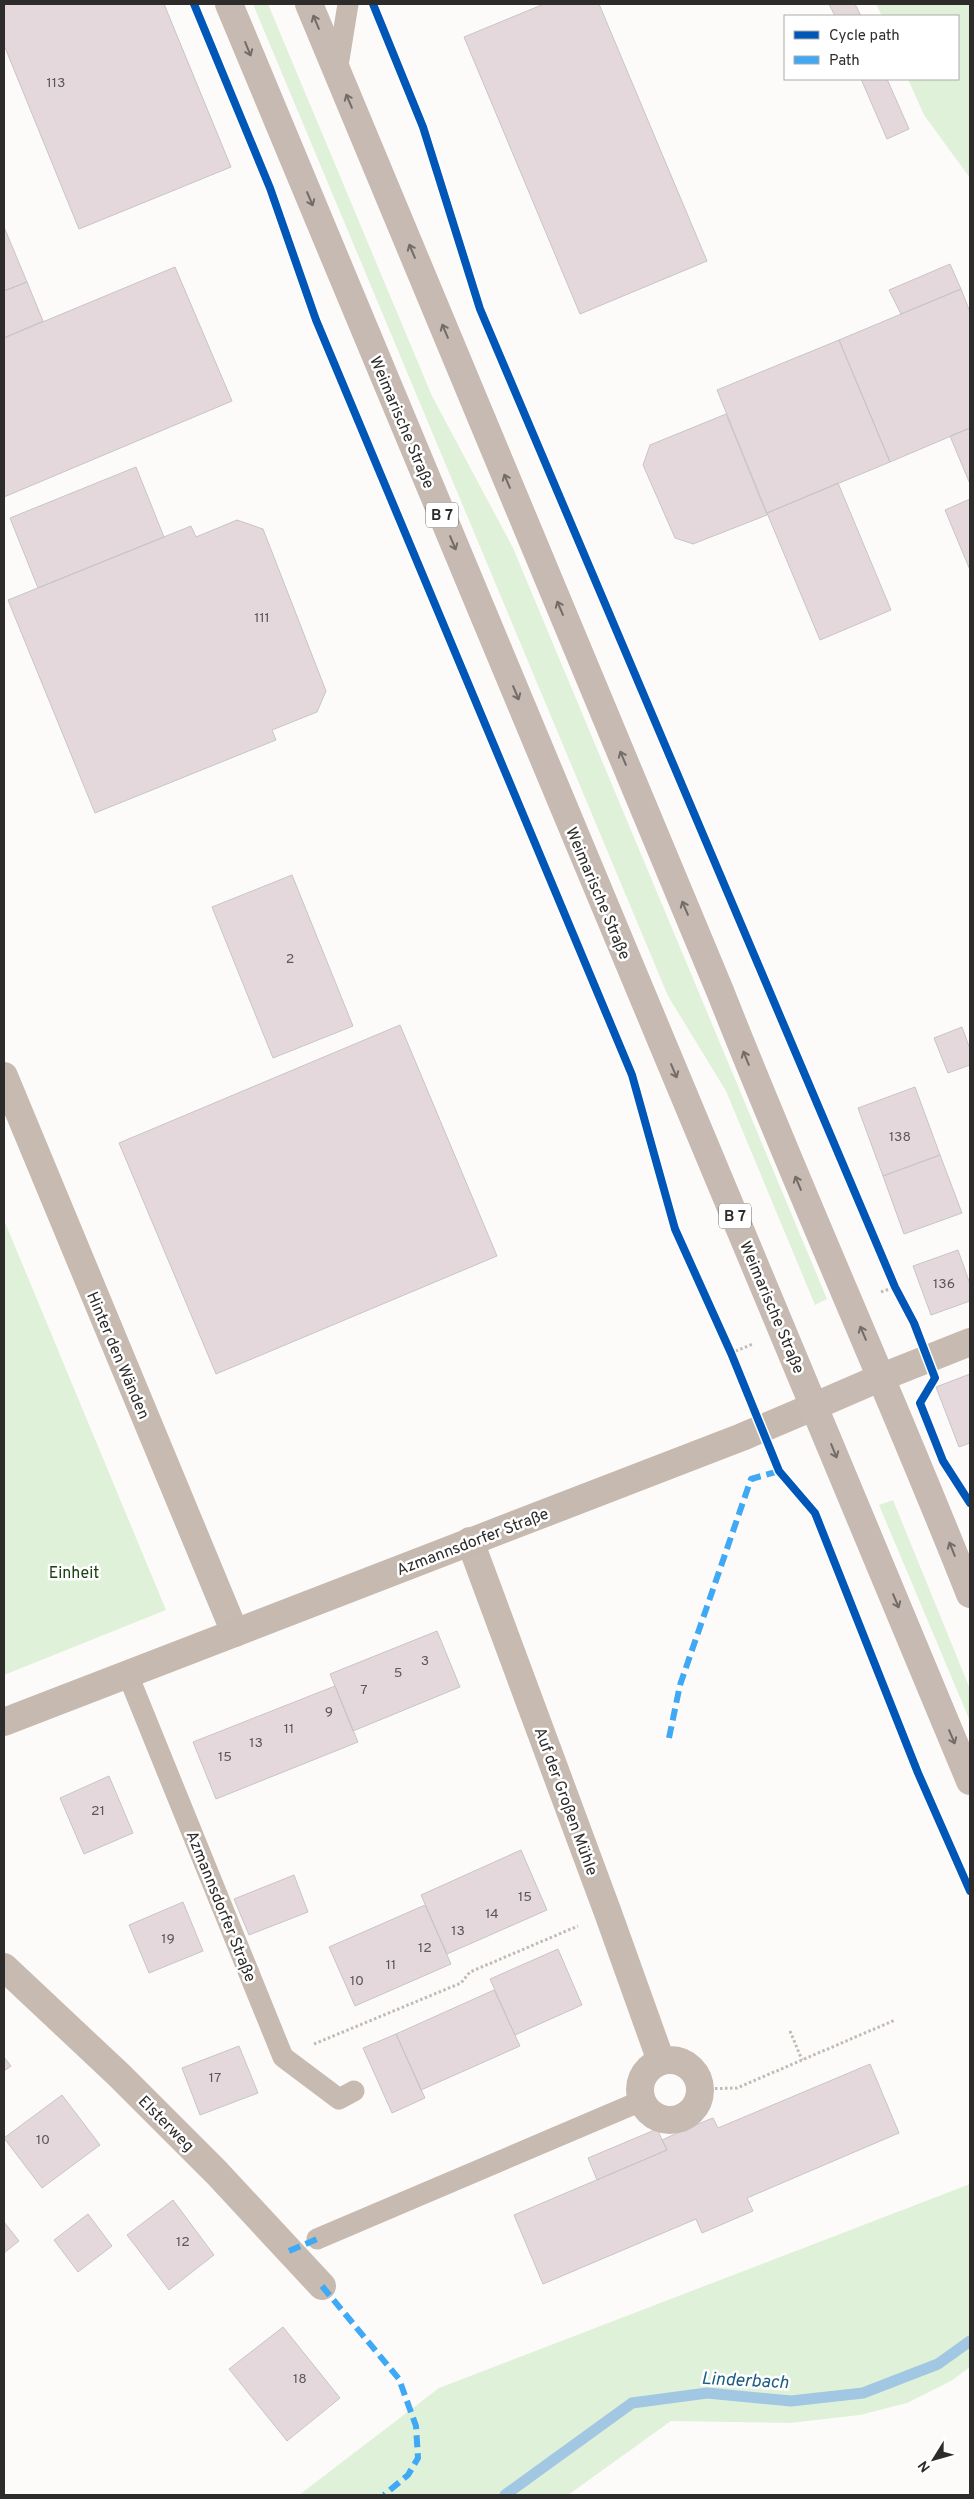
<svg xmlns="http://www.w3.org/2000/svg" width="974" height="2499" font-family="Overpass,sans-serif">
<rect width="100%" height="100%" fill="#fdfbf9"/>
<!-- green -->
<path fill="#dff1d8" d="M253,4H268L432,396L513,548L827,1299L815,1305L726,1091L668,996Z
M876,4H970V178L924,115L908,79H958V16H882Z
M4,1220L166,1610L4,1675Z
M893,1500L970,1689V1721L879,1505Z
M970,2184V2367L951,2381L907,2403L860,2415L790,2423L671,2421L568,2495H299L439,2388Z"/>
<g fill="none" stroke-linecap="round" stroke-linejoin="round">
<!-- stream -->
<path stroke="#a1c7e3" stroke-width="11" d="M505,2495L632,2403L707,2393L791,2401L863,2393L938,2364L970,2341"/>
</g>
<!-- building -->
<path fill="#e5d8dc" stroke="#c8c5c5" d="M4,4H164L231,167L79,229L4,45Z
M544,4H599L707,261L580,314L464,37Z
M829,4H855L861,16H835Z
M861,79H887L909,129L887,139Z
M4,227L27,282L4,291Z
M950,264L961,289L901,314L889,290Z
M175,267L232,401L4,497V338Z
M27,282L43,321L4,338V291Z
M961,289L970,312V428L890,462L839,340Z
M839,340L890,462L767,513L717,390Z
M726,414L767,515L693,544L675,538L643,465L650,445Z
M970,428V484L950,436Z
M136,467L164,537L38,588L10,518Z
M838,483L891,610L820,640L767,513Z
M970,499V570L945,510Z
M237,520L263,529L326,691L317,712L272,730L276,740L95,813L8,600L191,526L196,537Z
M292,875L353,1026L273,1058L212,907Z
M400,1025L497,1256L216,1374L119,1143Z
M962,1027L970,1049V1065L948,1073L934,1038Z
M915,1087L940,1155L883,1176L858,1108Z
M940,1155L962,1213L904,1234L883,1176Z
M958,1250L970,1284V1301L931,1315L913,1266Z
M970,1374V1443L959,1447L936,1387Z
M437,1631L460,1687L353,1731L330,1674Z
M335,1686L358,1742L216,1799L193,1742Z
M109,1776L133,1833L84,1854L60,1798Z
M521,1850L547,1910L447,1954L421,1895Z
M294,1875L308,1912L249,1935L234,1899Z
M183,1902L203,1951L149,1973L129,1925Z
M425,1905L451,1964L355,2006L329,1947Z
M558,1949L582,2005L515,2035L490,1979Z
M494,1990L520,2046L421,2090L396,2034Z
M396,2034L425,2098L392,2113L363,2048Z
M239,2046L258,2093L200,2115L182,2068Z
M4,2057L11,2066L4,2071Z
M870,2064L899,2133L747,2198L753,2211L702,2233L696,2219L543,2284L514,2215L667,2150L662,2140L688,2128L713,2118L718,2128Z
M62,2095L100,2145L42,2188L4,2138Z
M657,2129L667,2150L597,2180L588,2158Z
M173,2200L214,2255L169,2290L127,2235Z
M88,2214L112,2246L78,2272L54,2240Z
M4,2222L19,2241L4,2253Z
M283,2327L340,2398L287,2441L229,2369Z"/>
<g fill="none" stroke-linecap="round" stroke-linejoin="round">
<!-- path -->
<path stroke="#c1bab5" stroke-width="3" stroke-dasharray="2.5 2.5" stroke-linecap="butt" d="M881,1292L895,1287
M731,1353L753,1344
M790,2031L802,2060
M314,2044L461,1983L470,1972L578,1926
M700,2089L737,2088L895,2020
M683,2117L688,2128"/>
<!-- lane -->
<path stroke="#c7bab1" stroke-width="21" d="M337,72L348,4
M128,1675L283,2057L339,2099L354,2091
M317,2239L641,2101"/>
<!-- street -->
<path stroke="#c7bab1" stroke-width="28" d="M4,1076L235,1633
M882,1377L970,1342
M470,1541L608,1913L661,2061
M4,1967L119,2075L217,2173L322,2286
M640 2090a30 30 0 1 1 60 0a30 30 0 1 1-60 0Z"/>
<!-- secondary -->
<path stroke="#c6b9af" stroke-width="28" d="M4,1722L742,1437L815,1406"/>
<!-- primary -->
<path stroke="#c7bab2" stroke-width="28" d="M229,4L970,1781
M309,4L720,991C800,1194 890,1392 970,1594
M815,1406L882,1377"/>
<!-- quiet -->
<path stroke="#3fa9f5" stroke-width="6" stroke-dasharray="12 6" stroke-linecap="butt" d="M669,1738L680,1685L751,1479L779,1471
M289,2251L317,2239
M322,2286L399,2379L416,2426L418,2458L408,2475L384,2495"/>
<!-- cycleway casing -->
<g stroke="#fff" stroke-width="11">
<path id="cycleway" d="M194,4L270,188L316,320L632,1075L675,1229L731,1353L779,1471L815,1513L918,1773L970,1891
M373,4L423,127L480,309L895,1287L914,1323L935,1378L920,1403L943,1461L970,1503"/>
</g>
<!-- cycleway -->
<use href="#cycleway" stroke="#0057b8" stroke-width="8"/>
</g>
<!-- one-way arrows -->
<defs><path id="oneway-shaft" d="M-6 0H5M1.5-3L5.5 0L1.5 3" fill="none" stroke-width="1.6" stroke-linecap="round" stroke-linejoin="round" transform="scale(1.25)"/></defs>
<g stroke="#736c67">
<use href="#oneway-shaft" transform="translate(316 22) rotate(-113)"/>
<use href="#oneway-shaft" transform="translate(248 49) rotate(68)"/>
<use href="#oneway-shaft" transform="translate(349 101) rotate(-113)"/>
<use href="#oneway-shaft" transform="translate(310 199) rotate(67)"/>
<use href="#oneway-shaft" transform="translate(412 251) rotate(-113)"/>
<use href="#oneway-shaft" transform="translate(445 331) rotate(-113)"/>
<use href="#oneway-shaft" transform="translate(507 481) rotate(-113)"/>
<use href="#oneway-shaft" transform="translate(453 543) rotate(67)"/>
<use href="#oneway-shaft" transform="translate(560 608) rotate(-113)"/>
<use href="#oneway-shaft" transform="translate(516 693) rotate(67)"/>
<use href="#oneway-shaft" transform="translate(623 758) rotate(-113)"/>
<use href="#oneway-shaft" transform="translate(685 908) rotate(-113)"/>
<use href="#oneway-shaft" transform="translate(746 1058) rotate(-112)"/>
<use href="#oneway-shaft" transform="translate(674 1071) rotate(67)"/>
<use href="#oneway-shaft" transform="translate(798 1183) rotate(-113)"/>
<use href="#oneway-shaft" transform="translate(863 1333) rotate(-113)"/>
<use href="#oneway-shaft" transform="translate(834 1451) rotate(68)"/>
<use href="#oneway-shaft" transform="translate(952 1549) rotate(-112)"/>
<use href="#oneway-shaft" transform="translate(896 1601) rotate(67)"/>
<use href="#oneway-shaft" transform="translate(952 1737) rotate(67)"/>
</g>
<g text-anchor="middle" stroke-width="5" stroke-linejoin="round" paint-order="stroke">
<!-- number labels -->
<g font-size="14" fill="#5c5756">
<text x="56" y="87">113</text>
<text x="262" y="622">111</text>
<text x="290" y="963">2</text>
<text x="900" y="1141">138</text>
<text x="944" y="1288">136</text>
<text x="425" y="1665">3</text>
<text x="398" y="1677">5</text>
<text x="364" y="1694">7</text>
<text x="329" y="1716">9</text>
<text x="289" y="1733">11</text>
<text x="256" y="1747">13</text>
<text x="225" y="1761">15</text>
<text x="98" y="1815">21</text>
<text x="525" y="1901">15</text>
<text x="492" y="1918">14</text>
<text x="458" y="1935">13</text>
<text x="168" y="1943">19</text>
<text x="425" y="1952">12</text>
<text x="391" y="1969">11</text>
<text x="357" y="1985">10</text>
<text x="215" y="2082">17</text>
<text x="43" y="2144">10</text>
<text x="183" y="2246">12</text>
<text x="300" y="2383">18</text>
</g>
<!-- shield labels -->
<g fill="#fff" stroke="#6d6b6a" stroke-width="1">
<rect x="426" y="502.5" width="32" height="25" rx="4"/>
<rect x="719" y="1203.5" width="32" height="25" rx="4"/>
</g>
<g font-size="15" font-weight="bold" fill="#2e2c2a">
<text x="442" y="520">B 7</text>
<text x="735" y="1221">B 7</text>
</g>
<!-- street labels -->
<g font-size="16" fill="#2e2c2a" stroke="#fff">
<text transform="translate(403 422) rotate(67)" y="6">Weimarische Straße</text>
<text transform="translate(599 893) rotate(67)" y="6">Weimarische Straße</text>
<text transform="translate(773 1307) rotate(67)" y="6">Weimarische Straße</text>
<text transform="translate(119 1355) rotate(67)" y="6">Hinter den Wänden</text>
<text transform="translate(472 1541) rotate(-21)" y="6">Azmannsdorfer Straße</text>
<text transform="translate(567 1801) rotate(70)" y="6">Auf der Großen Mühle</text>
<text transform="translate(222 1906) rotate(68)" y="6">Azmannsdorfer Straße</text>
<text transform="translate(167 2123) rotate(45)" y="6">Elsterweg</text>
</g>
<!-- park labels -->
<g font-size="16" fill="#1b420f" stroke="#fff">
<text x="74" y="1578">Einheit</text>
</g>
<!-- water labels -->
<g font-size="18" font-style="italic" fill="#1c5b82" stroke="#fff">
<text transform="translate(745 2380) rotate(3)" y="6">Linderbach</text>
</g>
</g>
<!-- border -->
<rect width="974" height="2499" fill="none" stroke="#2e2c2a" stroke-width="10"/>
<!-- legend -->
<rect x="784" y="15" width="175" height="65" fill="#ffffff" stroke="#ababaa"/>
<rect x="794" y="31" width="25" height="8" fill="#0057b8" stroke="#ababaa"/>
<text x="829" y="40" font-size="15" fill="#2e2c2a">Cycle path</text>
<rect x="794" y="56" width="25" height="8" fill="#3fa9f5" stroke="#ababaa"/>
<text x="829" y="65" font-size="15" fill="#2e2c2a">Path</text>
<!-- north arrow -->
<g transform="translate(934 2459) rotate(233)" stroke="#ffffff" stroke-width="4" paint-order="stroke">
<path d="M0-4L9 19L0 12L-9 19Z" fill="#2e2c2a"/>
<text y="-8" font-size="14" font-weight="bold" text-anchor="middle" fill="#2e2c2a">N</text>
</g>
</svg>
